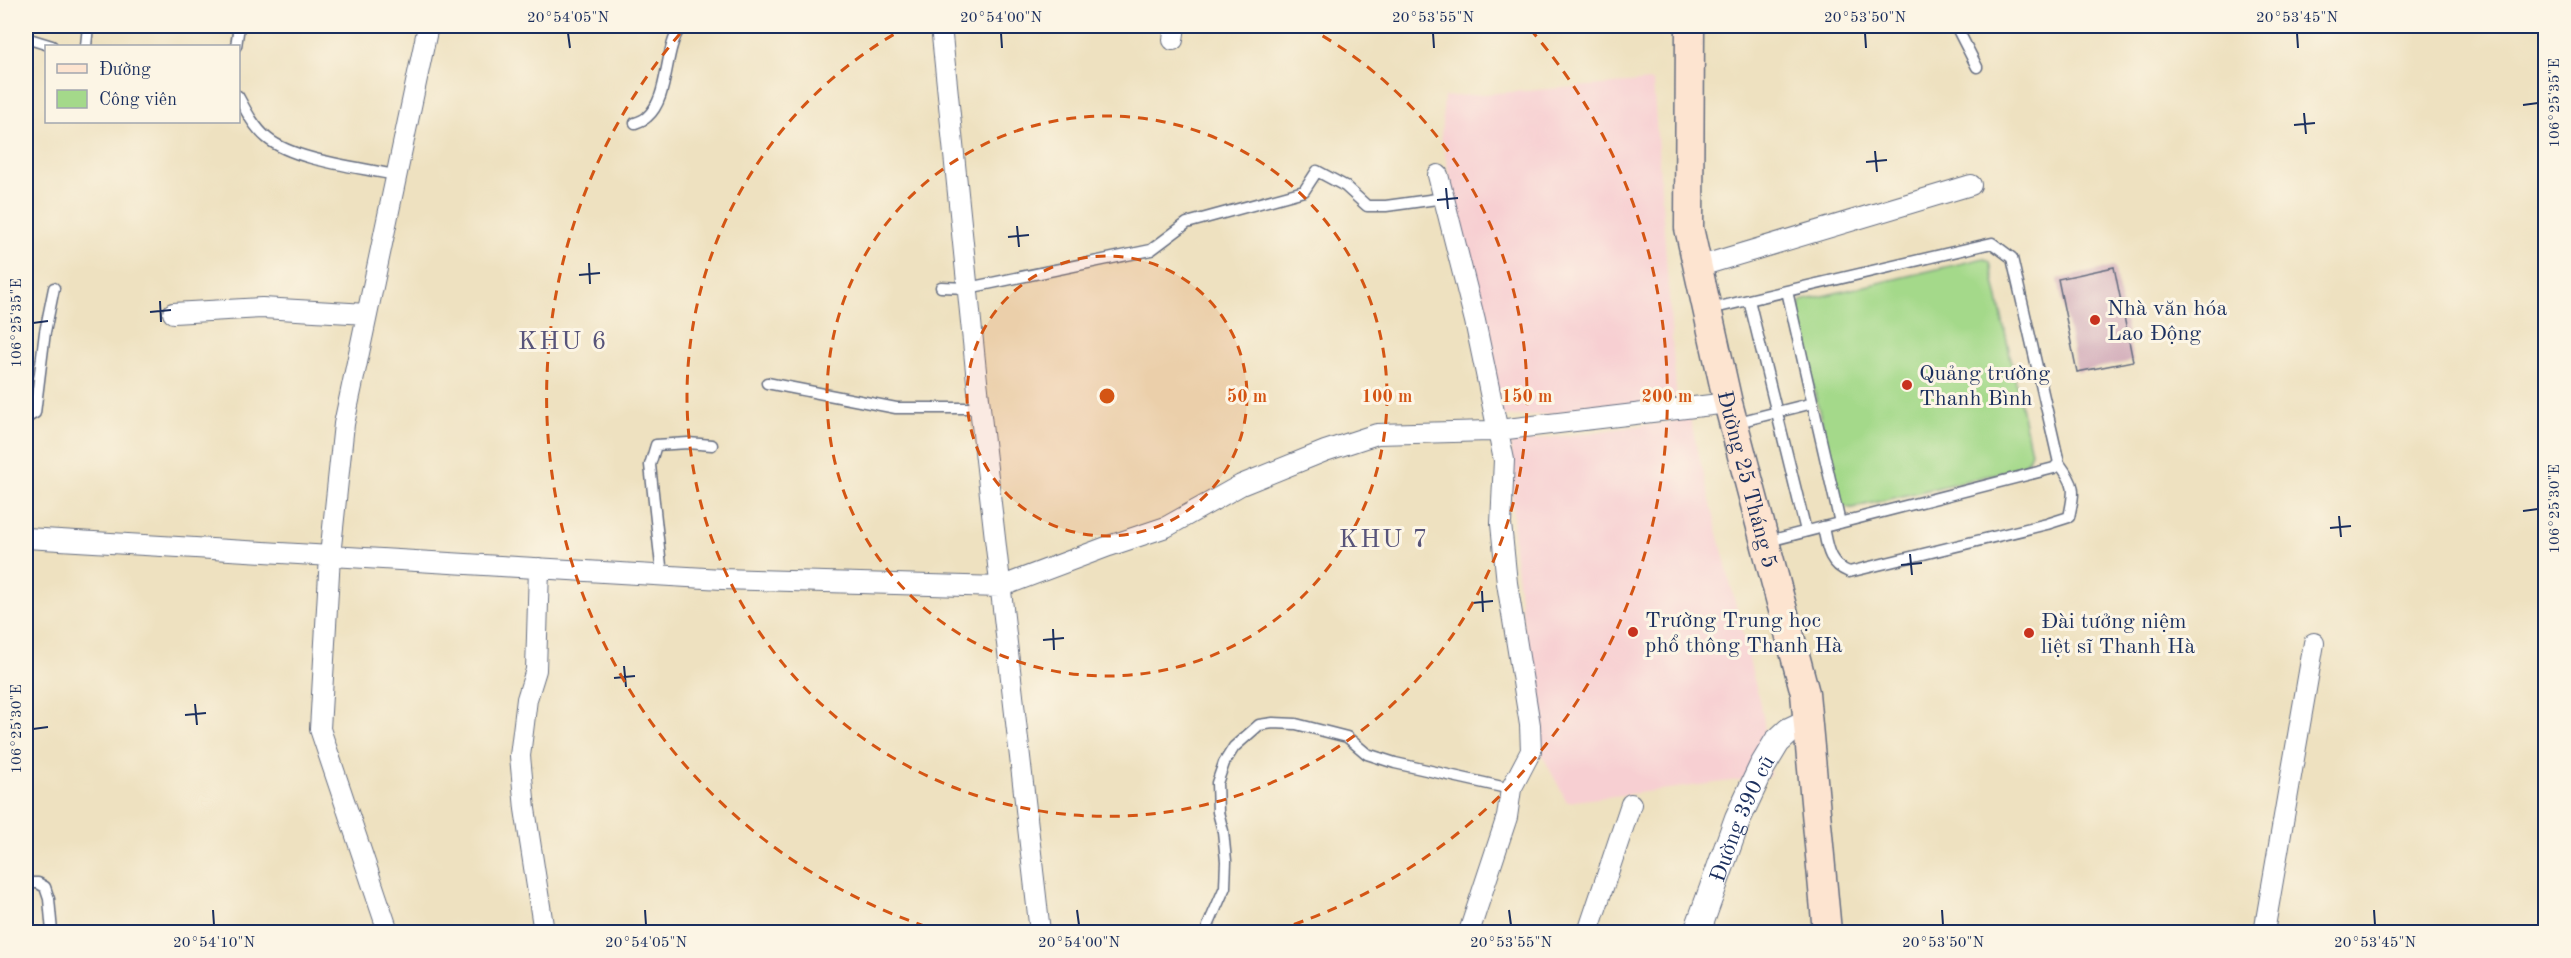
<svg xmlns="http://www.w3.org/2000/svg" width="2571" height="958" font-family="'Old Standard TT',serif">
<rect width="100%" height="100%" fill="#fcf5e5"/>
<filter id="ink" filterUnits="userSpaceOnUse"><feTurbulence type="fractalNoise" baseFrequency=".0167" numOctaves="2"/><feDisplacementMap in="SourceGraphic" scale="12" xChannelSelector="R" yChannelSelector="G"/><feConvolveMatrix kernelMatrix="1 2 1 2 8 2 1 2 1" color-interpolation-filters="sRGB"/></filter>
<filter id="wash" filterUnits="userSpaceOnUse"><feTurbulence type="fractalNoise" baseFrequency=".008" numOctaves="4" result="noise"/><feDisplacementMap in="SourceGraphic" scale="24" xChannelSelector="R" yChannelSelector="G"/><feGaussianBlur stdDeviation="1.35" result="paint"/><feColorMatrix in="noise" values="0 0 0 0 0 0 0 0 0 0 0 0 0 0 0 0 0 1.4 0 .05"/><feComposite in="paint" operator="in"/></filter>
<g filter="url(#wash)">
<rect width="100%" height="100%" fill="#eee1c0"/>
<!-- built -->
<path fill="#f7cfd2" d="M1653,81L1677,406L1501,417L1441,136L1444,97Z
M1690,419L1763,716L1770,776L1567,802L1538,747L1514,548L1511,443Z"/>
<!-- green -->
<path fill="#a4d98a" stroke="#608474" stroke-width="1.5" d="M1984,258L1990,262L2031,452L2027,462L2016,469L1852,508L1844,507L1840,502L1798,319L1801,301Z"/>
<g id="blocks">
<!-- building -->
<path fill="#c79aaf" d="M2114,267L2133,361L2077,372L2058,279Z"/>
</g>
</g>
<g filter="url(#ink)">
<use href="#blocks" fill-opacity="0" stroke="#656d80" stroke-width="1.5"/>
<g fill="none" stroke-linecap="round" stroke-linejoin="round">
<!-- service casing -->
<g stroke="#656d80" stroke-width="13">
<path id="service" d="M1956,26L1977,67
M26,38L52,46
M86,46L88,26
M236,46L239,26
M238,96C246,111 254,127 267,138C295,161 359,167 395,175
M635,123C638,122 644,120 647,117C670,97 663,51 681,26
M941,287L968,288L1151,250L1187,223L1304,191L1317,171L1345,186L1367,206H1386L1444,198
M1787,291L1840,523
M1749,300L1806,531
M1710,309L1992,243L2012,258L2059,463L2054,468L1765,542
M767,383L896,408H980
M26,418L35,413L45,332L54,288
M1734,423L1813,403
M1823,527C1827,546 1828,564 1849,572L2047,524L2069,517C2075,489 2076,486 2059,463
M662,575L650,465L656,445L688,443L712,445
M26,883H38L45,887L49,899L52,932
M1208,932V926L1225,887L1226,861L1223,831L1218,812L1217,783L1224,763L1234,747L1259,725L1273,723L1296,724L1347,737L1367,754L1395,763L1511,789"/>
</g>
<!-- minor casing -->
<g stroke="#656d80" stroke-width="22">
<path id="minor" d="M941,26L977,381L1040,932
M1173,40L1175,26
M1438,175L1475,321L1504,460L1501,524L1507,583L1530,725L1531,751L1511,789L1507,817L1469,932
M1697,267L1971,185
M173,313L262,308L367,314
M26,538L722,579L1000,587L1109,546L1166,527L1241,485L1325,451L1377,434L1490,431L1728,403
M539,568L536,670L527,699L520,756L525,809L544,932
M387,928L320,729L330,556L344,424L428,26
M1588,932L1631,804
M2264,932L2314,643"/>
</g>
<!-- tertiary casing -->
<g stroke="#656d80" stroke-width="28">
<g id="tertiary">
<path id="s1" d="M1697,932L1738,818L1762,767L1777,742L1789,731L1806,723"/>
</g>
</g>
<!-- secondary casing -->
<g stroke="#656d80" stroke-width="31">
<g id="secondary">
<path id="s2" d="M1690,26L1689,228L1728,403L1805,693L1827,932"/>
</g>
</g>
<!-- service -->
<use href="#service" stroke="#fff" stroke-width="10"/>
<!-- minor -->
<use href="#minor" stroke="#fff" stroke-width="20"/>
<!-- tertiary -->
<use href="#tertiary" stroke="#fff" stroke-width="26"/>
<!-- secondary -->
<use href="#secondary" stroke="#fde4d0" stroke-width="28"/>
</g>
</g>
<!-- ticks -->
<path fill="none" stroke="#1b2f5e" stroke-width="2" d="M568,33L570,48M1001,33L1002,48M1433,33L1434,48M1865,33L1866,48M2297,33L2298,48M2523,105L2538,103M2304,113L2306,134M2294,125L2315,123M1875,151L1877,172M1866,162L1887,160M1446,188L1448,209M1437,200L1458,198M1017,226L1019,247M1008,237L1029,235M589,263L590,284M579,275L600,273M160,301L161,322M150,312L171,310M33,323L48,321M2523,511L2538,509M2339,516L2341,537M2330,528L2351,526M1910,554L1912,575M1901,565L1922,563M1482,591L1483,612M1472,603L1493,601M1053,629L1054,650M1043,640L1064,638M624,666L626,687M614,678L635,676M195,704L197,725M185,715L206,713M33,729L48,727M213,910L214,925M645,910L646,925M1077,910L1079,925M1509,910L1511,925M1942,910L1943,925M2374,910L2375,925"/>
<!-- distance rings -->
<circle cx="1107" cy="396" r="140" fill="#d45514" fill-opacity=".12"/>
<g fill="none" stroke="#d45514" stroke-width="3" stroke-dasharray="10 8">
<circle cx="1107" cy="396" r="140"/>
<circle cx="1107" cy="396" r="280"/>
<path d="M1307 27A420 420 0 1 1 907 27"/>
<path d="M943 932A560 560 0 0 1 684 29M1530 29A560 560 0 0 1 1271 932"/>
</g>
<!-- markers -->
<g fill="#c8321e" stroke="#fcf5e5" stroke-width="2">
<circle cx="2095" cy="320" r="6"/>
<circle cx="1907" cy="385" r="6"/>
<circle cx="1633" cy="632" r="6"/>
<circle cx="2029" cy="633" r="6"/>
</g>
<g text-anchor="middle" stroke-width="6" stroke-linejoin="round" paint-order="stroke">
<!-- poi labels -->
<g font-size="22" fill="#1b2f5e" stroke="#fcf5e5" text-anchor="start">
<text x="2107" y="315">Nhà văn hóa<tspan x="2107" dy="25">Lao Động</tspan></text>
<text x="1919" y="380">Quảng trường<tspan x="1919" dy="25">Thanh Bình</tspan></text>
<text x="1645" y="627">Trường Trung học<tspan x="1645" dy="25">phổ thông Thanh Hà</tspan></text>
<text x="2041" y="628">Đài tưởng niệm<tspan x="2041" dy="25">liệt sĩ Thanh Hà</tspan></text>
</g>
<!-- street labels -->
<g font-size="22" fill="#1b2f5e" stroke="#fcf5e5">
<text dy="8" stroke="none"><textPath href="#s2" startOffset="460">Đường 25 Tháng 5</textPath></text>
<text dy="8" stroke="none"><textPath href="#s1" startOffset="122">Đường 390 cũ</textPath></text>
</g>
<!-- quarter labels -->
<g font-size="26" letter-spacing="1.5" fill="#57547a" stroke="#fcf5e5">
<text x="563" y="349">KHU 6</text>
<text x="1384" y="547">KHU 7</text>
</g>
</g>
<circle cx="1107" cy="396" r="9" fill="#d45514" stroke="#fcf5e5" stroke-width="3"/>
<g font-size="18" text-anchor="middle" font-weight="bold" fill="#d45514" stroke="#fcf5e5" stroke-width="6" stroke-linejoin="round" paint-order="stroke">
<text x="1247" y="402">50 m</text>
<text x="1387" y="402">100 m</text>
<text x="1527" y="402">150 m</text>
<text x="1667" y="402">200 m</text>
</g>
<!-- margin -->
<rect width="2571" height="958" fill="none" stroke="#fcf5e5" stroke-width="66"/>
<!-- legend -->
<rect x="45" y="45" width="195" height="78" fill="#fcf5e5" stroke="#a2a6af" stroke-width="1.5"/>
<rect x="57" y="64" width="30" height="9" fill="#fde4d0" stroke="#a2a6af" stroke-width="1.5"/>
<text x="99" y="75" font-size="18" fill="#1b2f5e">Đường</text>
<rect x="57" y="90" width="30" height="18" fill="#a4d98a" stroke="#a2a6af" stroke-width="1.5"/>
<text x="99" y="105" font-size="18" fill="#1b2f5e">Công viên</text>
<rect x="33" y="33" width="2505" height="892" fill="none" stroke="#1b2f5e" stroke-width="2"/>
<g font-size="15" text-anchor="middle" fill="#1b2f5e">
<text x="568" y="22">20°54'05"N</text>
<text x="1001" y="22">20°54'00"N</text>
<text x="1433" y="22">20°53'55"N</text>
<text x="1865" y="22">20°53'50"N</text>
<text x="2297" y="22">20°53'45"N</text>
<text transform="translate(2554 103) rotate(-90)" y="5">106°25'35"E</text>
<text transform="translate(16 323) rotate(-90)" y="5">106°25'35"E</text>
<text transform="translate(2554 509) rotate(-90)" y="5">106°25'30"E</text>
<text transform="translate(16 729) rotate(-90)" y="5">106°25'30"E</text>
<text x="214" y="947">20°54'10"N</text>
<text x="646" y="947">20°54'05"N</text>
<text x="1079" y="947">20°54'00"N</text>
<text x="1511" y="947">20°53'55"N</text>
<text x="1943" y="947">20°53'50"N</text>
<text x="2375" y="947">20°53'45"N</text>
</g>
</svg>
